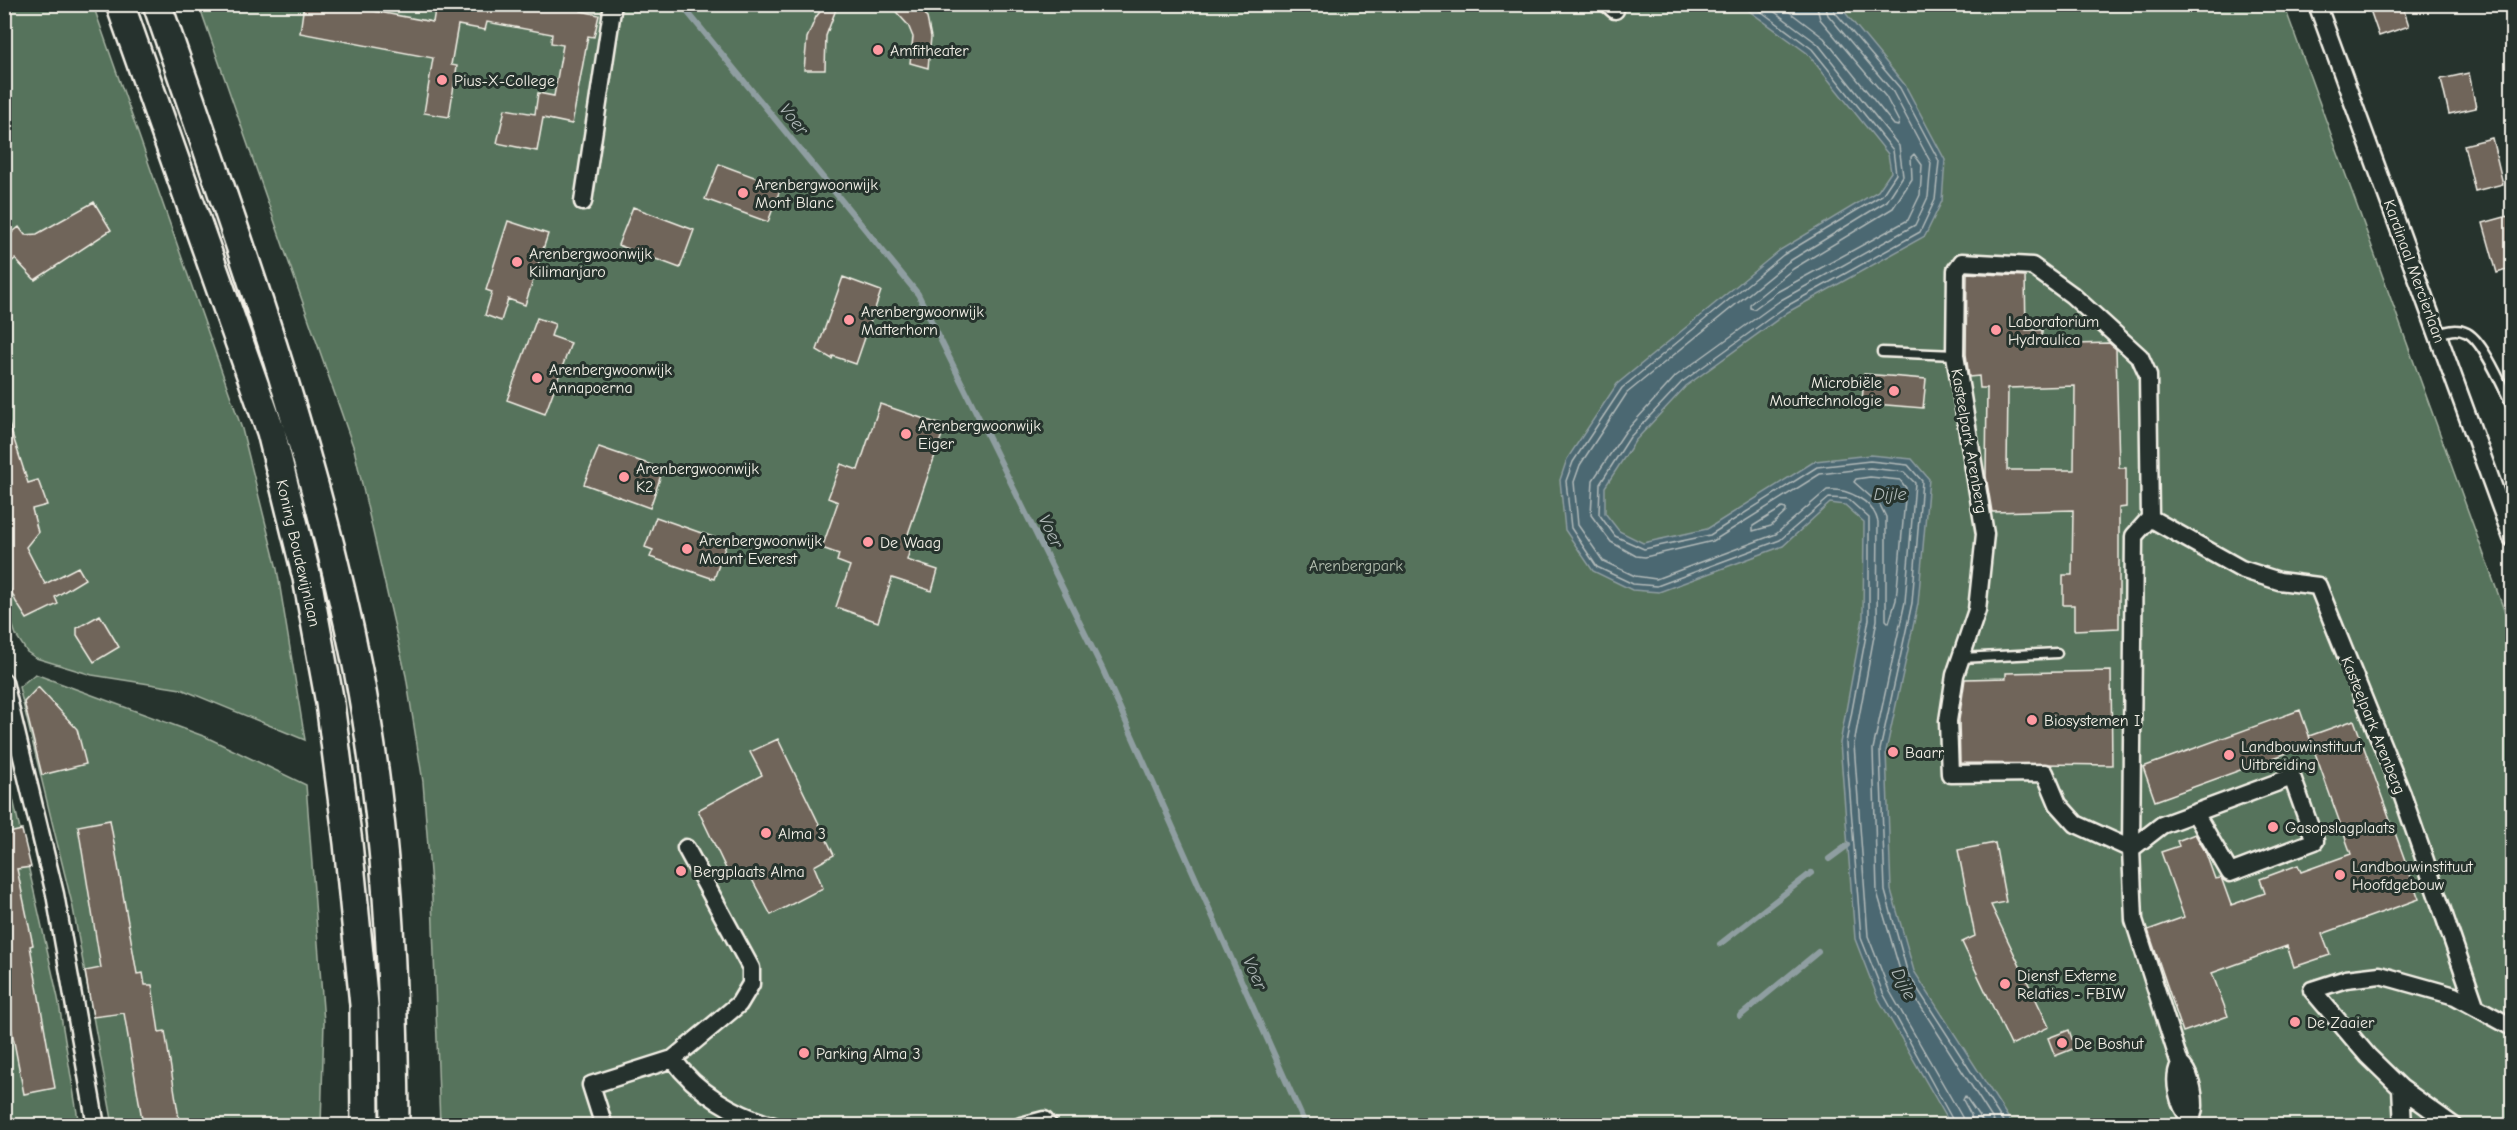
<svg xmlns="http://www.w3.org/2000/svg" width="2517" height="1130" font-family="'Comic Neue',sans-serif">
<rect width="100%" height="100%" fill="#26332d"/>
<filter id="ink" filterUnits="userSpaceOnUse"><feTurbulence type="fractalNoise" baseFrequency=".0167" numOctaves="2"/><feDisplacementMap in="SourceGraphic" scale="12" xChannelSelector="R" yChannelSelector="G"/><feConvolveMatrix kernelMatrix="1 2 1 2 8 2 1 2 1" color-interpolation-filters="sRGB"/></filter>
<g filter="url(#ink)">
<!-- green -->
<path fill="#56735b" stroke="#a5b2a2" stroke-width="1.5" d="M4,5H93L242,429L277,569L305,740L181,689L92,675L36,658L27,652L16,635L4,600Z
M199,5H2284L2512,632V1125H440L432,898L423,782L406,676L354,449Z
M35,674L206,737L306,785L324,1022L321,1125H113L73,908L19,687Z
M4,759L58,998L79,1125H5Z"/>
<!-- water -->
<path fill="#4c6772" stroke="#8f9ea1" stroke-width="1.5" d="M1741,5H1835L1843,10L1905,85L1945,160L1942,201L1925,236L1788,312L1686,386L1635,441L1605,487V513L1619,531L1643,543L1707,529L1815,461L1870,455L1912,459L1929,479L1918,604L1886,751L1891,890L1914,971L2013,1125H1951L1877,996L1855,939L1840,743L1863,618L1864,522L1845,505L1830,503L1783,546L1659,592L1632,590L1593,571L1565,530L1560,480L1567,459L1617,384L1780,250L1878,191L1891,172L1888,154L1807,53Z"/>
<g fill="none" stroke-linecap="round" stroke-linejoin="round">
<!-- shore -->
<path stroke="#b1bab9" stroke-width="1.5" d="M1751,4L1812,49L1893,150L1896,174L1882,195L1783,255L1622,388L1573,462L1566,481L1571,528L1597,567L1633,584L1657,586L1780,540L1829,498L1848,499L1869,518V619L1846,743L1861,938L1883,993L1956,1126
M1764,4L1818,44L1899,146L1903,176L1887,201L1788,262L1627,393L1580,465L1574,482L1578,525L1603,561L1635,576L1656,579L1776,534L1827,490C1846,488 1873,500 1878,522L1877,620L1854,744L1868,936L1889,990L1962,1117L1964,1126
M1779,4L1824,38L1894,125L1898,126L1899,122L1886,97L1820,19L1816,4
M1825,4L1828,15L1893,92L1931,163L1928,197L1915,225L1781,300L1676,376L1625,432L1593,480L1591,515L1611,542L1636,556L1645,557L1713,541L1820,474L1870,468L1904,472L1915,483L1905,602L1873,749L1877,892L1902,977L1997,1126
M1832,4L1834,11L1900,88L1939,161L1935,200L1920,232L1785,307L1682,382L1630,437L1600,484L1599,514L1615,536L1644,549L1710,535L1817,467L1870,461L1908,465L1922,481L1912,603L1880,750L1885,891L1908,974L2006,1126
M1914,154L1922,165L1920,195L1908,220L1777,292L1754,309L1750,308V304L1793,269L1893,208L1912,179L1911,157Z
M1870,477L1900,480L1906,488L1896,600L1889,623L1886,620V517L1880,505L1854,482L1856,479Z
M1782,508L1786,509V512L1771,526L1753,531V526Z
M1973,1126L1971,1115L1963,1100L1965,1096L1986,1126"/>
<!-- stream -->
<path stroke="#8f9ea1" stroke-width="6" d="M681,4L918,294L1102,668L1306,1126
M1829,859L1848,845
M1720,944L1811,873
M1740,1016L1818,952"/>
</g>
<!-- building -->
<path fill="#70655a" stroke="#f4f1e8" stroke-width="1.5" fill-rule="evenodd" d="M304,4H336L433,22L436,4H582L581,11L599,15L594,37L588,36L572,124L543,118L537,151L497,143L505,109L535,114L538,93L554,96L563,45L551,43L552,34L487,22L485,30L458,25L451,65L457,66L449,117L424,113L433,58L300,33Z
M826,4H838L826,36L825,70H804L807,38L816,17Z
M889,4H920L927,18L931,37L928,68L910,63L913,37L908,25Z
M2368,4H2402L2409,26L2379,36Z
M2469,73L2476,108L2449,114L2441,79Z
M2492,138L2503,184L2475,191L2464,145Z
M719,164L781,187L768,222L705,199Z
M94,202L111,230L35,280L15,259L11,262L4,253V239L19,227L25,235L37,234Z
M633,207L694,230L680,268L618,245Z
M2512,215V268L2497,273L2483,223Z
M508,221L548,234L525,305L508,299L501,321L485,315L492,292L486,290Z
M1967,273L2025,276L2026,330H2042V345L2109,343L2116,349L2119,468H2126V507L2119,508V628L2074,630V605H2063V575H2072L2073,510L1992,512L1986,476L1987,388H1980L1979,376L1969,377L1966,354ZM2075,386L2074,470H2007L2008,388Z
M843,277L881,291L856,364L833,356L832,359L817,350Z
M537,318L555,324L551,336L571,343L545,414L507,400Z
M1864,374L1926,379L1923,408L1862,403Z
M880,404L945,426L908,534L914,536L907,560L938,570L932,591L892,578L878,622L836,607L850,566L837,561L839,554L822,548L838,502L828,498L841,464L858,470Z
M4,421H8L28,483L38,480L47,505L32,509L38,532L26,547L45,584L78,567L85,579L55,597L58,604L27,619L16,602L4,575Z
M599,447L663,469L650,508L584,484Z
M656,517L727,542L714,579L650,557L653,550L645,547Z
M100,615L119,647L94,662L77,635V628Z
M2111,671L2112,765L1960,763L1959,720L1965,679L2006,678V673Z
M38,687L77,729L86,764L42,775L24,702Z
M2300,710L2312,744L2155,801L2143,767Z
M2354,720L2419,899L2322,934L2330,955L2294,967L2287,946L2212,973L2228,1016L2183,1032L2148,930L2184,917L2161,852L2179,846L2177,841L2195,834L2205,851L2215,879L2221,878L2222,880L2231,905L2265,893L2260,879L2298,865L2301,872L2351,854L2309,736Z
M778,739L834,855L814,866L823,888L771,915L747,870L730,877L698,810L762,775L750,752Z
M110,820L137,974L143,973L145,985H152L159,1032L165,1031L180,1125H143L124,1013L93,1017L85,971L101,968L78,826Z
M22,830L31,867L17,869L33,945L30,946L55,1088L24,1094L10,1021L4,1022V834Z
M1995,843L2006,902L1991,905L2049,1027L2011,1045L1962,942L1975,936L1958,850Z
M2069,1030L2075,1048L2055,1056L2048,1038Z"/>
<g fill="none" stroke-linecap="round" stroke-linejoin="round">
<!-- service casing -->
<g stroke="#f4f1e8" stroke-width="13">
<path id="service" d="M2438,334C2447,331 2456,328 2465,332C2482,337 2504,390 2512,406
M1882,352L1955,355
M1962,658L2057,653"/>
</g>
<!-- minor casing -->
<g stroke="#f4f1e8" stroke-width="21">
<path id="minor" d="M1608,4L1615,10
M2317,4L2512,538
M583,202L613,4
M2150,518L2241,569L2279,581L2318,586L2402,794L2475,1005
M4,682L55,894L96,1126
M673,1059C696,1092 735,1115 774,1126
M2180,1064C2172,1079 2178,1105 2190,1118
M2401,1088L2403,1126
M604,1126L591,1085L673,1059L739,1004L751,984V968L686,848
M1021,1126L1044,1120L1049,1126
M2192,1126C2190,1117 2194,1113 2194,1106C2194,1092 2190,1072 2180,1064L2134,920L2131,849L2134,536L2150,518L2148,375L2140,357L2072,295L2032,266L1962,262L1956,270L1955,355L1985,534L1977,610L1955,675L1948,721L1950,774L2045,773L2058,804L2076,824L2131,849L2162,825L2292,777L2315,841L2230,873L2195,813
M2454,1126L2401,1088L2368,1056L2312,990L2346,979L2380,975L2455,996L2512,1027"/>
</g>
<!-- trunk casing -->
<g stroke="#f4f1e8" stroke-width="32">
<path id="trunk" d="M120,4L271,432L307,578L330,703L348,843L364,1005L365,1126
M157,4C233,224 313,441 358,670C387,820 394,973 395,1126"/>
</g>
<!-- service -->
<use href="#service" stroke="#26332d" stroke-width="8"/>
<!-- minor -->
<use href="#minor" stroke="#26332d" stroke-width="16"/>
<!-- trunk -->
<use href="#trunk" stroke="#26332d" stroke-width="27"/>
</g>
</g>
<!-- markers -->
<g fill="#ff9aa2" stroke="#26332d" stroke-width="2">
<circle cx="878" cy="50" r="6"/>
<circle cx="442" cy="80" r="6"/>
<circle cx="743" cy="193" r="6"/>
<circle cx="517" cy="262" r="6"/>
<circle cx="849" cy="320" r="6"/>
<circle cx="1996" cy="330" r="6"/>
<circle cx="537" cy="378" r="6"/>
<circle cx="1894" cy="391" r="6"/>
<circle cx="906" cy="434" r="6"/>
<circle cx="624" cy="477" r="6"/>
<circle cx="868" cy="542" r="6"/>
<circle cx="687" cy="549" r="6"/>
<circle cx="2032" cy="720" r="6"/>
<circle cx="1893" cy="752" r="6"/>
<circle cx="2229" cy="755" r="6"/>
<circle cx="2273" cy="827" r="6"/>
<circle cx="766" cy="833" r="6"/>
<circle cx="681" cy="871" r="6"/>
<circle cx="2340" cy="875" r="6"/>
<circle cx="2005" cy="984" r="6"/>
<circle cx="2295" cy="1022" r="6"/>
<circle cx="2062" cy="1043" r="6"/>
<circle cx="804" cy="1053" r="6"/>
</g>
<g text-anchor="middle" stroke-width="6" stroke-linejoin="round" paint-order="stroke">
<!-- poi labels -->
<g font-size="16" fill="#f4f1e8" stroke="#26332d" text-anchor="start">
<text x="890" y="56">Amfitheater</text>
<text x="454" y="86">Pius-X-College</text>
<text x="755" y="190">Arenbergwoonwijk<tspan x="755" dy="18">Mont Blanc</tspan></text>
<text x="529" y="259">Arenbergwoonwijk<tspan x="529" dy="18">Kilimanjaro</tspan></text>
<text x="861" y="317">Arenbergwoonwijk<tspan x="861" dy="18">Matterhorn</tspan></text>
<text x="2008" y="327">Laboratorium<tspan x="2008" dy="18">Hydraulica</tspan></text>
<text x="549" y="375">Arenbergwoonwijk<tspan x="549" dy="18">Annapoerna</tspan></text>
<text x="1882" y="388" text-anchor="end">Microbiële<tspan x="1882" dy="18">Mouttechnologie</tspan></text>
<text x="918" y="431">Arenbergwoonwijk<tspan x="918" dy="18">Eiger</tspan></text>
<text x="636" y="474">Arenbergwoonwijk<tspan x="636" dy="18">K2</tspan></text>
<text x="699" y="546">Arenbergwoonwijk<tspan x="699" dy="18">Mount Everest</tspan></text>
<text x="880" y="548">De Waag</text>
<text x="2044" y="726">Biosystemen I</text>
<text x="2241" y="752">Landbouwinstituut<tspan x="2241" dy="18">Uitbreiding</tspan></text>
<text x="1905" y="758">Baarr</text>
<text x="2285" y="833">Gasopslagplaats</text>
<text x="778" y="839">Alma 3</text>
<text x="2352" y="872">Landbouwinstituut<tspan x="2352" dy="18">Hoofdgebouw</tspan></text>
<text x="693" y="877">Bergplaats Alma</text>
<text x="2017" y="981">Dienst Externe<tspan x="2017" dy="18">Relaties - FBIW</tspan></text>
<text x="2307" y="1028">De Zaaier</text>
<text x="2074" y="1049">De Boshut</text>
<text x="816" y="1059">Parking Alma 3</text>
</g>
<!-- street labels -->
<g font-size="16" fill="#f4f1e8" stroke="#26332d">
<text transform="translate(2415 271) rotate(70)" y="6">Kardinaal Mercierlaan</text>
<text transform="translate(1970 441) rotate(80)" y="6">Kasteelpark Arenberg</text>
<text transform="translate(299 553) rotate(77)" y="6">Koning Boudewijnlaan</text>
<text transform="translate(2374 725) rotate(68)" y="6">Kasteelpark Arenberg</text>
</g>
<!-- park labels -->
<g font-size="16" fill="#b5bfb0" stroke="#26332d">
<text x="1356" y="571">Arenbergpark</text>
</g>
<!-- water labels -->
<g font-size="18" font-style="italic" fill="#b1bab9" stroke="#26332d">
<text transform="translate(794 119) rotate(51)" y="6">Voer</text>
<text x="1890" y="500">Dijle</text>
<text transform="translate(1051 531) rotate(64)" y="6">Voer</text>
<text transform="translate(1255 973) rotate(66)" y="6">Voer</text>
<text transform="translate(1904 984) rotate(64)" y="6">Dijle</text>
</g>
</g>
<!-- margin -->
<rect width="2517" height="1130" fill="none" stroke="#26332d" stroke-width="24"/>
<rect x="12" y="12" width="2493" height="1106" fill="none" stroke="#f4f1e8" stroke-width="2" filter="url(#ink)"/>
</svg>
